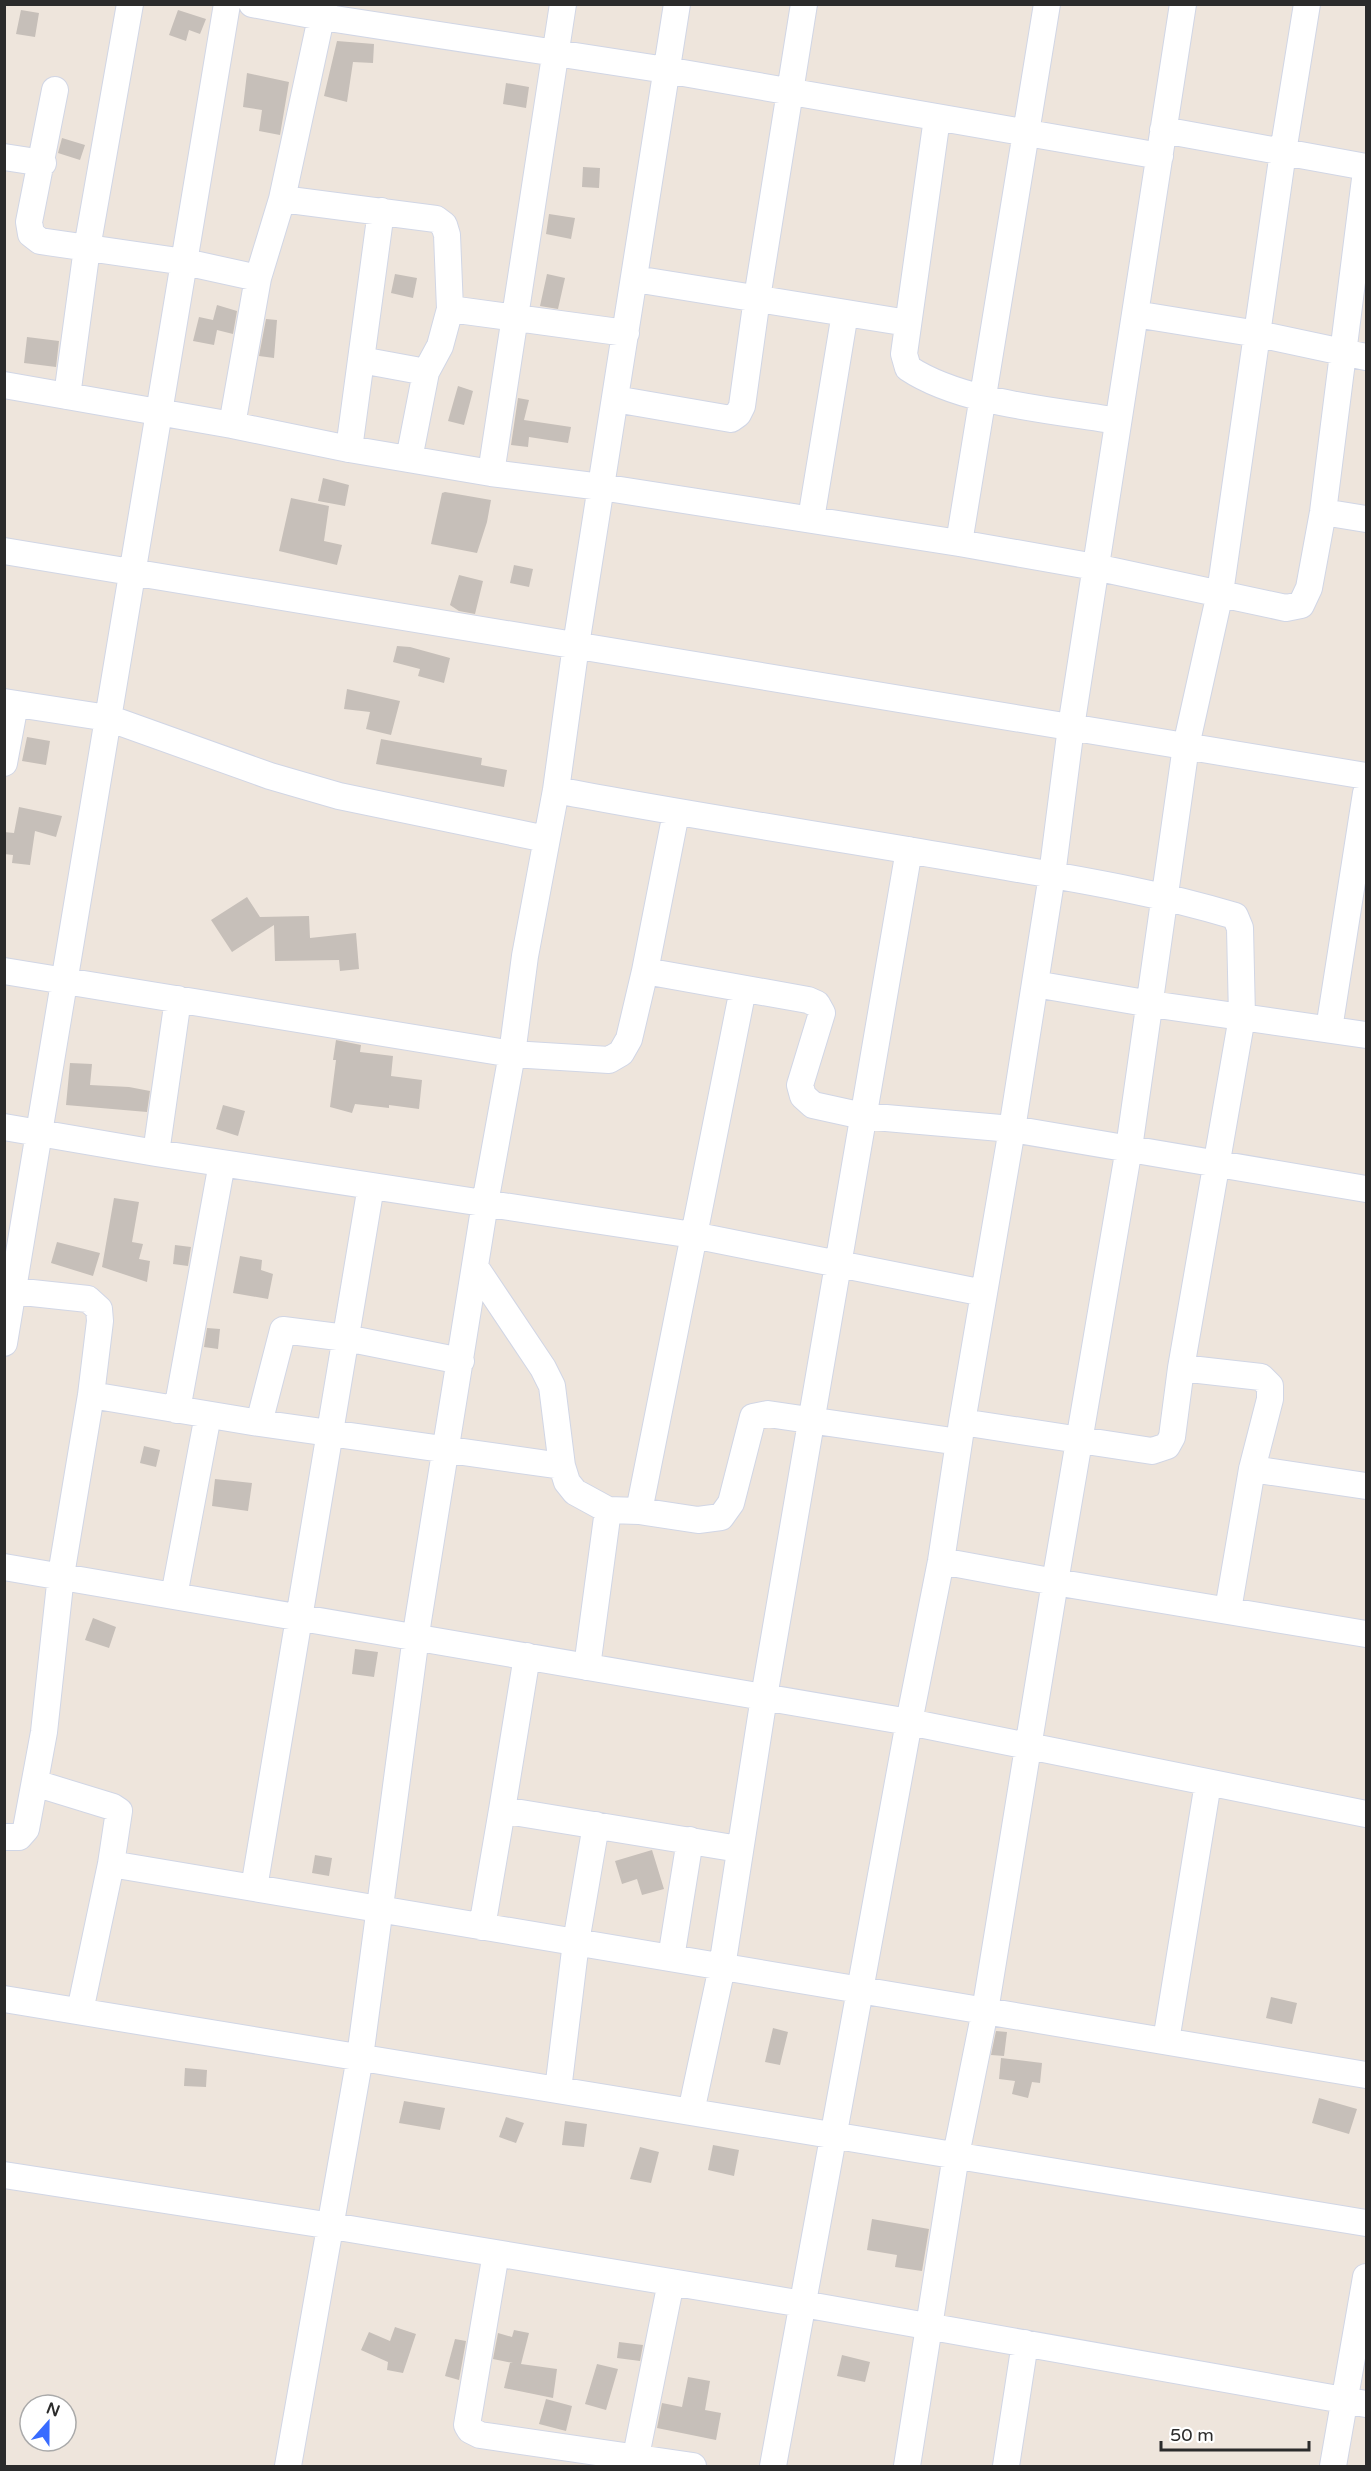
<svg xmlns="http://www.w3.org/2000/svg" width="1371" height="2471" font-family="'Varela Round',sans-serif">
<rect width="100%" height="100%" fill="#eee5dc"/>
<!-- building -->
<path fill="#c6bfb9" d="M21,10L39,13L35,37L16,34Z
M178,10L206,19L200,34L189,30L186,41L169,35Z
M337,41L374,44L373,63L353,62L347,102L324,96Z
M247,73L289,82L280,135L259,131L262,110L243,107Z
M506,83L529,87L526,108L503,104Z
M62,138L85,145L80,160L58,153Z
M583,167L600,168L599,188L582,187Z
M549,214L575,218L571,239L546,234Z
M395,274L417,278L413,298L391,293Z
M547,274L565,278L558,309L540,306Z
M217,305L237,311L233,334L217,330L214,345L193,341L199,317L213,320Z
M266,319L277,320L274,358L259,356Z
M27,337L59,341L56,367L24,363Z
M458,386L473,391L464,425L448,421Z
M518,398L529,400L524,420L571,427L568,443L529,437L528,447L511,445Z
M323,478L349,485L345,506L318,501Z
M445,492L491,500L487,522L477,553L431,544L442,493Z
M291,498L329,506L324,541L342,545L337,565L279,551Z
M514,565L533,569L529,587L510,583Z
M459,575L483,581L475,614L459,611L450,605Z
M397,646L410,647L450,658L444,683L418,676L420,669L393,662Z
M347,689L400,701L391,735L366,729L370,712L344,709Z
M27,737L50,741L46,765L22,761Z
M381,739L482,758L481,765L507,770L504,787L376,764Z
M19,807L62,816L56,837L35,831L30,865L12,863L13,855L4,854V832L14,833Z
M247,897L260,917L309,916L310,938L356,933L359,969L340,971L339,960L275,961L274,925L232,952L211,920Z
M336,1040L361,1045L360,1052L393,1056L391,1076L422,1080L419,1109L389,1105V1108L355,1104L352,1113L330,1107L336,1060H333Z
M70,1063L92,1064L90,1085L129,1087L150,1091L147,1112L66,1105Z
M223,1105L245,1111L238,1136L216,1129Z
M114,1198L139,1202L132,1242L143,1244L139,1259L150,1261L147,1282L102,1267Z
M57,1242L100,1253L93,1276L51,1263Z
M175,1245L191,1247L188,1266L173,1264Z
M240,1256L262,1260L261,1270L273,1274L268,1299L233,1293Z
M207,1328L220,1329L218,1349L204,1347Z
M144,1446L160,1450L156,1467L140,1463Z
M215,1479L252,1483L248,1511L212,1506Z
M93,1618L116,1627L109,1648L85,1640Z
M355,1649L378,1652L374,1677L352,1674Z
M652,1850L664,1889L642,1895L637,1879L622,1884L615,1861Z
M315,1855L332,1858L329,1876L312,1873Z
M1271,1997L1297,2003L1292,2024L1266,2018Z
M773,2028L788,2032L780,2065L765,2062Z
M996,2031L1007,2032L1004,2056L991,2055Z
M1001,2058L1042,2063L1040,2083L1032,2082L1028,2098L1012,2094L1015,2081L999,2079Z
M185,2068L207,2070L206,2087L184,2086Z
M1319,2098L1357,2109L1349,2134L1312,2123Z
M404,2101L445,2108L440,2130L399,2123Z
M506,2117L524,2123L516,2143L499,2137Z
M565,2121L587,2124L584,2147L562,2145Z
M713,2145L739,2150L734,2176L708,2170Z
M640,2147L659,2152L651,2183L630,2179Z
M872,2219L929,2229L922,2271L895,2267L897,2255L867,2250Z
M395,2327L416,2334L403,2373L387,2370L388,2362L361,2350L369,2332L390,2341Z
M514,2330L529,2333L521,2364L557,2369L553,2398L504,2388L510,2363H513L493,2359L498,2333L512,2337Z
M455,2339L466,2341L459,2380L445,2376Z
M619,2342L643,2345L640,2361L617,2358Z
M842,2355L870,2362L865,2382L837,2376Z
M597,2364L618,2369L606,2410L585,2404Z
M688,2377L710,2381L705,2410L721,2413L716,2440L657,2428L662,2403L682,2407Z
M546,2399L572,2406L566,2431L539,2424Z"/>
<g fill="none" stroke-linecap="round" stroke-linejoin="round">
<!-- minor casing -->
<g stroke="#d1d6e5" stroke-width="28">
<path id="minor" d="M252,4L322,17L666,70L1160,156
M55,90L29,222L31,234L40,241L185,262L258,278
M937,118L904,354L908,368C962,404 1054,410 1118,421
M1163,130L1366,167
M4,157L43,163
M282,199L436,219L444,225L447,235L450,309L626,333
M635,279L908,323
M1135,314L1258,334L1366,357
M361,360L426,372
M4,385L232,425L349,449L491,473L601,487L959,543L1095,567L1286,608L1301,605L1309,588L1323,512L1366,171
M67,396L87,248L130,4
M615,399L731,419L738,414L742,406L757,298L804,4
M232,425L258,278L282,199L324,4
M349,449L381,211
M409,459L426,372L440,346L450,309
M491,473L563,4
M1323,512L1366,519
M811,519L845,313
M959,543L1047,4
M4,551L1366,776
M4,702L108,718L270,776L339,796L546,839
M4,763L15,704
M556,790C702,818 849,839 995,865C1076,879 1156,892 1235,916L1240,928L1242,1017L1181,1368L1172,1437L1167,1446L1152,1451L962,1422
M4,971L512,1054L609,1060L621,1053L629,1039L645,971L676,813
M645,971L808,1000L817,1004L822,1013L800,1085L803,1096L813,1105L863,1116L1012,1129L1366,1189
M1035,984L1151,1004L1366,1035
M1329,1029L1366,793
M4,1127L156,1153L693,1235L984,1293
M156,1153L178,999
M476,1268L543,1368L552,1386L562,1466L567,1482L575,1492L608,1510L639,1511L698,1520L721,1517L731,1503L753,1417L768,1414L959,1442
M4,1290L88,1299L99,1309L100,1321L91,1395L61,1575L44,1732L26,1829L19,1837H4
M4,1343L227,4
M1181,1368L1261,1377L1270,1386V1399L1252,1469L1228,1610
M91,1395L259,1423L562,1466
M177,1410L222,1163
M259,1423L283,1330L346,1338L461,1361
M1252,1469L1366,1486
M639,1511L743,989
M941,1561L1055,1582L1366,1634
M4,1567L909,1722L1366,1814
M174,1596L208,1415
M587,1667L608,1510
M35,1783L113,1807L119,1811L111,1864L80,2011
M502,1810L527,1656
M111,1864L1366,2075
M254,1888L371,1186
M482,1927L502,1810L739,1849
M671,1958L690,1840
M4,1999L1366,2223
M1166,2041L1208,1783
M558,2090L576,1942L596,1825
M691,2112L722,1967L764,1697L909,850
M4,2175L332,2226L803,2304L1366,2404
M496,2253L467,2425L470,2430L480,2435L693,2466
M636,2456L671,2282
M288,2466L360,2057L418,1621L485,1203L512,1054L525,956L556,790L576,645L677,4
M773,2466L909,1722L941,1561L962,1422L1012,1129L1052,875L1071,727L1183,4
M907,2466L956,2155L985,2011L1055,1582L1129,1148L1186,746L1220,593L1283,152L1307,4
M1006,2466L1025,2343
M1333,2466L1366,2277"/>
</g>
<!-- minor -->
<use href="#minor" stroke="#fff" stroke-width="26"/>
</g>
<!-- border -->
<rect width="1371" height="2471" fill="none" stroke="#2b2b2b" stroke-width="12"/>
<!-- north arrow -->
<g transform="translate(48 2423) rotate(21)"><circle r="28" fill="#ffffff" stroke="#aaaaaa" stroke-width="1.5"/>
<path d="M0-4.5L10 22L0 15L-10 22Z" fill="#386bff"/>
<text y="-9" font-size="16" font-weight="bold" text-anchor="middle" fill="#2b2b2b">N</text>
</g>
<!-- scale -->
<path d="M1161 2441v9h148v-9" fill="none" stroke="#2b2b2b" stroke-width="3"/>
<text x="1170" y="2441" font-size="18" fill="#2b2b2b" stroke="#ffffff" stroke-width="4.5" paint-order="stroke">50 m</text>
</svg>
